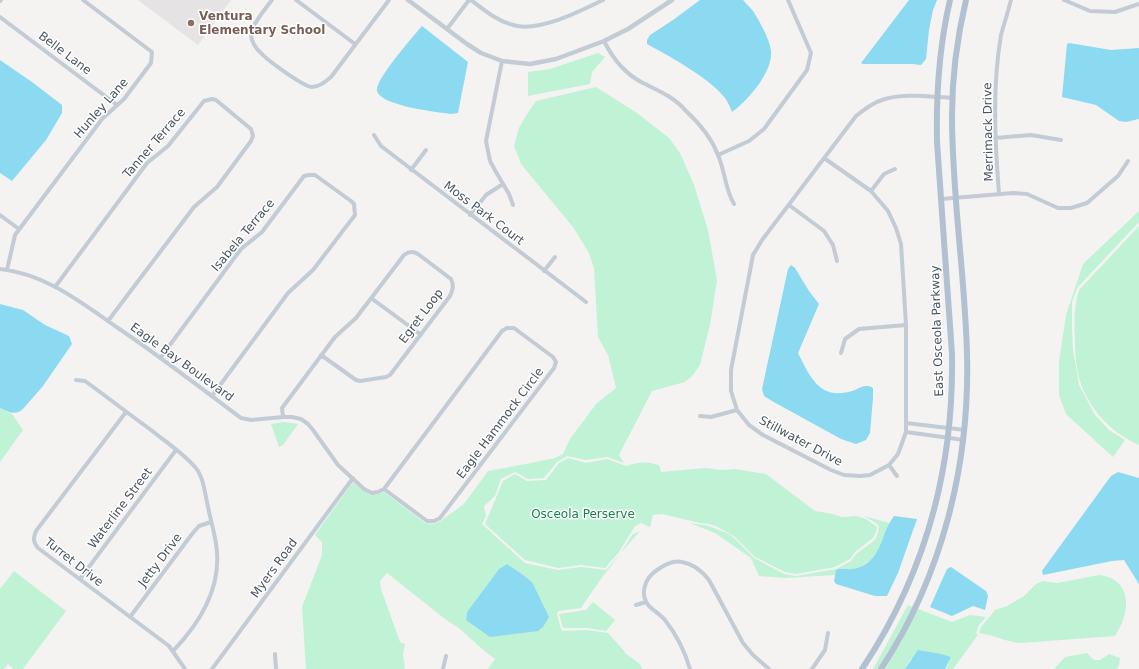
<svg xmlns="http://www.w3.org/2000/svg" width="1139" height="669" font-family="'DejaVu Sans',sans-serif">
<rect width="100%" height="100%" fill="#f5f2f2"/>
<!-- education -->
<path fill="#e6e3e4" d="M138,0H231L198,45Z"/>
<!-- green -->
<path fill="#c0f2d5" fill-rule="evenodd" d="M598,53L605,57L592,72L590,84L528,96V72L550,69Z
M596,87L637,113L669,138L680,153L694,185L708,230L717,280L710,325L700,365L693,375L685,382L652,391L619,455L624,463L607,457L586,460L567,456L557,462L544,478L528,479L515,472L501,479L495,496L484,506L486,516L482,524L525,563L558,570L581,567L606,570L621,553L632,535L640,531C618,555 599,581 581,608L558,611L557,614L561,629L563,631L587,630L608,633L625,652V653L640,664L642,669H488L495,659L481,648L460,629L445,619L387,573L380,581L381,589L400,642L405,644L403,655L405,669H306L302,607L322,555V542L315,535L353,482C362,491 372,499 384,492L425,523L434,524L442,520L464,504L488,471L531,463L555,458L563,454L570,439L596,404L616,388L608,355L598,337L594,268L589,253L573,227L521,164L514,146L519,128L527,114L536,101ZM507,564L522,574L532,582L466,620L467,612L499,569Z
M1139,211V222L1077,288L1072,302V330L1073,350L1079,385L1095,415L1109,430L1125,440L1113,457L1066,414L1059,395V362L1066,315L1083,264Z
M1139,226V445C1117,435 1101,421 1089,401C1086,396 1083,390 1081,384C1076,371 1075,352 1075,338C1074,322 1074,306 1079,290Z
M0,408L12,414L23,430L0,462Z
M284,422L298,424L283,445L279,447L271,424Z
M568,458L586,463L607,459L626,466C638,462 646,461 659,465L661,472L705,468L722,470L735,469L766,474L815,511L833,514L841,517L856,516L866,519L877,527L876,532L873,538L855,552L850,559L835,567L796,574L785,572L755,557L735,537L716,526L709,524L700,523L662,514L653,515L650,527L641,523L635,526L619,552L605,568L581,565L558,568L525,560L485,524L503,481L515,474L527,481L546,480L559,463Z
M864,516L889,523C884,541 875,564 855,569C848,570 842,567 836,570L835,575L785,578L759,576L751,558L715,533L690,523L709,526L727,533L734,538L754,558L784,574L796,576L836,569L851,561L856,554L875,540L878,533L879,527L876,523Z
M14,571L66,611L23,669H14L8,664L4,669H0V589Z
M1099,575C1134,579 1130,614 1115,636L1021,643C1006,642 994,635 979,633L981,627L995,610L1007,606L1024,596L1036,584L1043,581L1057,583Z
M593,602L615,620L606,631L587,628H563L559,614L586,610Z
M908,605L913,607L895,641L878,669H873Z
M918,609L952,622L970,615L986,617L979,625L976,633L978,635L953,669H945L948,665L950,657L911,659L905,669H885L900,644Z
M1087,653L1094,660H1100L1109,654L1120,658L1119,665L1117,669H1054L1065,657Z"/>
<!-- water -->
<path fill="#8bdaf1" d="M700,0H743C746,4 750,7 753,11C759,20 770,40 771,51C773,72 748,100 732,112C730,107 728,102 725,98C711,79 669,56 647,44V40L650,35L673,20Z
M909,0H937L933,10L929,30L926,59L921,65L912,64H863L861,63Z
M422,26L468,62L458,113L451,114C437,112 381,106 377,91C374,81 415,34 422,26Z
M1069,43L1111,50L1139,48V119L1126,122L1119,121L1096,105L1062,97L1067,44Z
M0,60L32,82L62,105V113L46,140L12,181L0,173Z
M791,265L795,268L809,291L819,304L798,353C811,379 821,402 855,390C861,387 867,384 873,388V398L870,433L866,440L856,444L841,439L772,401L764,396L762,389L788,269Z
M0,304L23,310L45,325L69,336L72,344L43,386L23,409C15,416 9,412 0,408Z
M1118,472L1139,478V584L1124,560L1112,561L1043,575L1042,571L1044,568L1111,476Z
M894,516L917,519L898,573L887,596H875L836,584L834,581L836,570C840,568 843,569 848,569C854,570 861,567 866,564C883,552 882,531 894,516Z
M507,564L522,574L532,582L549,617L543,627L538,631L490,637L466,620L467,612L499,569Z
M951,567L986,591L988,596L985,610L973,606L952,616L930,607L947,569Z
M918,650L941,654L951,657L945,669H905Z"/>
<g fill="none" stroke-linecap="round" stroke-linejoin="round">
<!-- minor -->
<path stroke="#c3ccd4" stroke-width="4" d="M272,0C266,8 252,24 251,34C251,41 256,49 261,53C267,60 304,87 312,87C319,87 325,82 331,77L389,0
M296,0L355,44
M471,0C484,10 497,21 513,25C538,33 580,11 603,0
M1064,0L1090,11L1115,12L1139,4
M0,1L1,0
M0,17L117,105
M447,29L469,0
M604,41C613,59 625,74 643,83C659,91 674,97 686,111C699,123 712,139 718,155C725,171 725,189 734,204
M502,61L486,141L490,161L496,172L509,194L513,205
M374,135L381,146L586,302
M995,138L1031,135L1061,140
M718,155L749,141L764,129L807,70L811,53L788,0
M824,158L871,191L888,211L896,228L901,244L906,325V432L898,454L889,465L870,475L860,476L844,475L831,470L763,435L749,425L737,410L731,391V370L753,255L762,240L856,116C865,109 874,102 885,99C906,93 931,97 953,98
M411,170L426,150
M871,191L884,174L895,169
M999,194C995,141 992,88 1001,35C1004,24 1008,12 1011,0
M941,199L1013,193L1027,194L1058,208H1071L1087,203L1118,176L1128,161
M789,205L824,231L833,245L837,261
M0,215L19,229
M470,215L486,195L503,184
M0,269C47,274 83,304 121,330C162,358 201,388 241,418L251,420L283,417H292L301,419L308,424L313,430L338,465L364,489L372,493L378,492L384,489L502,331L507,328H514L553,357L556,362L554,368L440,518L434,521H427L384,489
M7,270L15,235L102,119L124,99L151,63L152,52L148,49L83,0
M544,271L555,257
M55,287L147,163L168,146L204,101L212,99L216,100L251,129L253,136L251,141L217,187L194,207L108,321
M371,298L420,334
M841,353L845,339L859,329L906,325
M161,357L241,249L262,232L304,176L309,175H315L351,201L354,204L355,215L313,270L288,293L212,396
M76,380L85,381C107,397 129,414 151,430C166,442 183,453 195,467C204,477 205,495 208,507C211,522 216,537 217,552C220,591 199,624 173,651
M126,412L36,531C33,538 33,542 38,548L169,646L185,669
M700,416L711,417L737,410
M283,417L282,408L335,337L356,318L404,255C409,251 413,251 418,254L451,279C454,286 453,289 450,296L390,375L386,377L360,381L356,380L321,355
M906,423L965,430
M906,432L964,440
M889,465L897,476
M80,579L176,450
M636,605L646,602
M130,617L192,534L199,526L211,522
M275,654L276,669
M212,669L353,478
M443,669L446,656
M690,669C685,652 676,634 665,620C661,615 654,611 649,606C639,594 645,578 657,570C664,565 674,560 682,562C694,564 702,571 709,580L743,643L753,655L769,669
M812,669L825,650L828,633"/>
<!-- tertiary -->
<path stroke="#c3ccd4" stroke-width="4.5" d="M408,0L467,44L481,53L502,61L530,64L556,59L604,41L628,29L672,0"/>
<!-- primary -->
<path stroke="#b1c1d2" stroke-width="6" d="M862,669C926,573 954,468 952,354L937,142C936,94 939,47 950,0
M881,669C942,576 970,465 967,354C965,275 952,196 952,116C952,77 957,38 966,0"/>
</g>
<!-- markers -->
<circle fill="#8d6e63" stroke="#fff" stroke-width="1.5" cx="191" cy="23" r="4"/>
<g text-anchor="middle" stroke-width="3" stroke-linejoin="round" paint-order="stroke">
<!-- education labels -->
<g font-size="12" font-weight="bold" fill="#785e54" stroke="#fff" text-anchor="start">
<text x="199" y="20">Ventura<tspan x="199" dy="14">Elementary School</tspan></text>
</g>
<!-- street labels -->
<g font-size="12" fill="#495561" stroke="#fff">
<text transform="translate(65 53) rotate(37)" y="4">Belle Lane</text>
<text transform="translate(101 108) rotate(-49)" y="4">Hunley Lane</text>
<text transform="translate(988 132) rotate(-91)" y="4">Merrimack Drive</text>
<text transform="translate(154 143) rotate(-49)" y="4">Tanner Terrace</text>
<text transform="translate(484 213) rotate(37)" y="4">Moss Park Court</text>
<text transform="translate(243 235) rotate(-50)" y="4">Isabela Terrace</text>
<text transform="translate(421 316) rotate(-53)" y="4">Egret Loop</text>
<text transform="translate(937 331) rotate(-92)" y="4">East Osceola Parkway</text>
<text transform="translate(182 362) rotate(36)" y="4">Eagle Bay Boulevard</text>
<text transform="translate(500 423) rotate(-53)" y="4">Eagle Hammock Circle</text>
<text transform="translate(801 441) rotate(28)" y="4">Stillwater Drive</text>
<text transform="translate(120 508) rotate(-53)" y="4">Waterline Street</text>
<text transform="translate(160 560) rotate(-53)" y="4">Jetty Drive</text>
<text transform="translate(74 562) rotate(38)" y="4">Turret Drive</text>
<text transform="translate(274 568) rotate(-54)" y="4">Myers Road</text>
</g>
<!-- park labels -->
<g font-size="12" fill="#13834e" stroke="#fff">
<text x="583" y="518">Osceola Perserve</text>
</g>
</g>
</svg>
